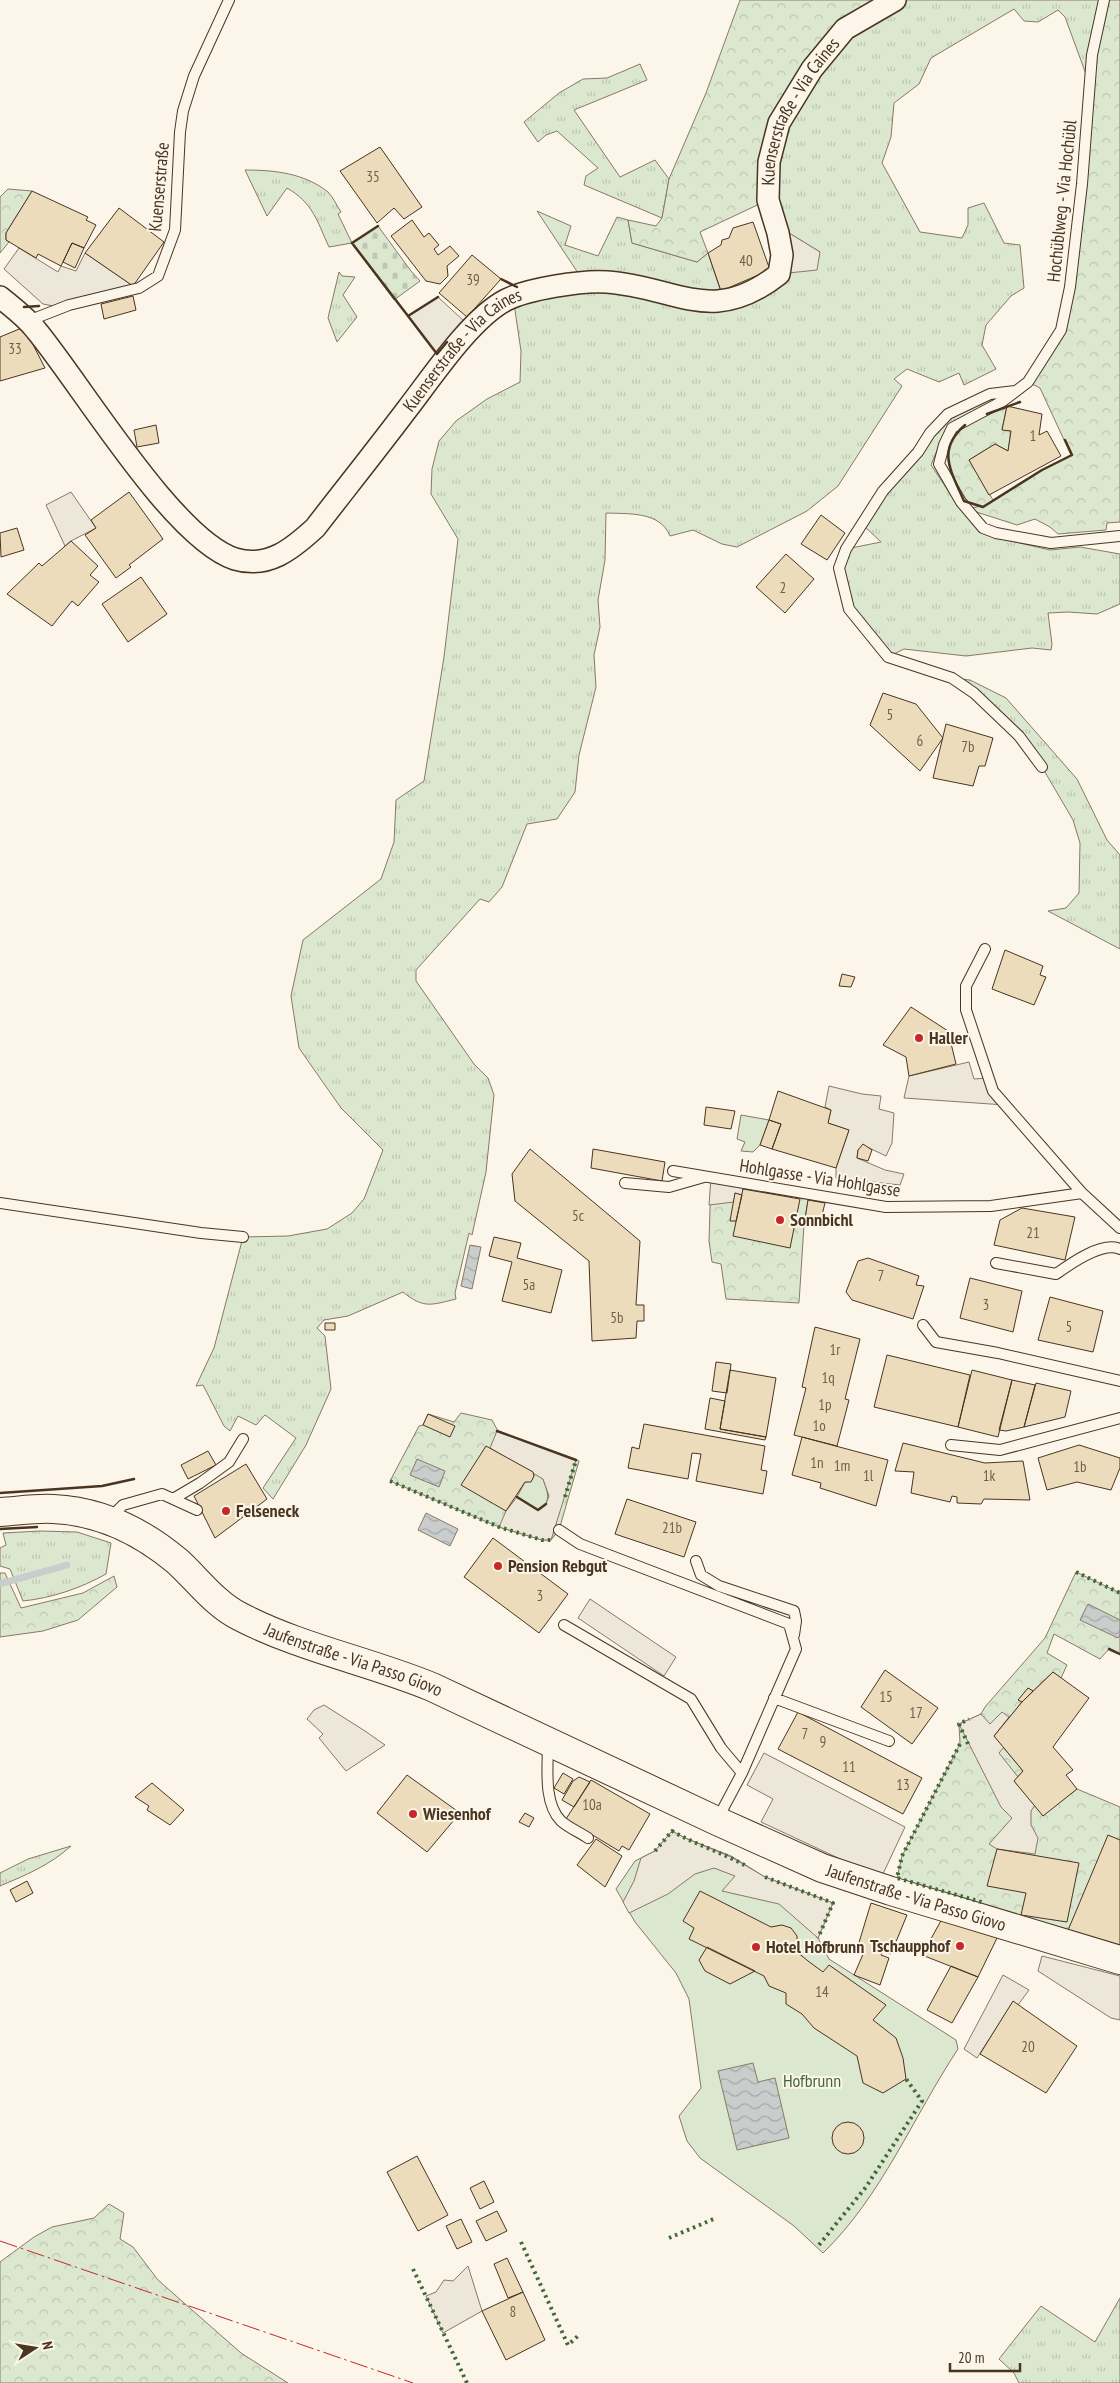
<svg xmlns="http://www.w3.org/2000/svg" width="1120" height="2383" font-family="'PT Sans Narrow',sans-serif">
<defs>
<pattern id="grass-tufts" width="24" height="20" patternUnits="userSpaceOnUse" patternTransform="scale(1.25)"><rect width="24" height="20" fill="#dce7d0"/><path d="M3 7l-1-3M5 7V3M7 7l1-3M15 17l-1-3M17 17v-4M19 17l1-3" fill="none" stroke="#bec7b2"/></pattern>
<pattern id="forest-crowns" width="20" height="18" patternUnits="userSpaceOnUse" patternTransform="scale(1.25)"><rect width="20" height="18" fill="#dce7d0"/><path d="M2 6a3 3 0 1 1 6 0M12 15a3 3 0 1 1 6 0" fill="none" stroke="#bec7b2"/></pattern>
<pattern id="cemetery-stones" width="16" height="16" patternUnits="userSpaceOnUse" patternTransform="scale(1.25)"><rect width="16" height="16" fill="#dce7d0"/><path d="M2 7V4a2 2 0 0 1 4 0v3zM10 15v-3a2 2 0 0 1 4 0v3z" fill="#bec7b2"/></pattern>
<pattern id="water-waves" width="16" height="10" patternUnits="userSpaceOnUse" patternTransform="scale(1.25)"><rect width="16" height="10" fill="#c9cecd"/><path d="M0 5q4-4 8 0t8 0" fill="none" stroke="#a5a8a6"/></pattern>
</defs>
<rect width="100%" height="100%" fill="#fbf6e9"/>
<!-- grass -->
<path fill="url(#grass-tufts)" stroke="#887966" d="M895,0H1104L1090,85L1065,17L1058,10L1038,22L1024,21L1014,9L931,58L919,84L894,103L891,137L882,163L920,232L962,238L968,225V208L984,203L1004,243L1020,245L1024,288L1011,296L986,325L982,345L996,369L964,385L959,373L939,382L907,369L894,379L902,386L838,486L807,511L737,547L722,544L693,530L670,536C660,511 628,514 606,513L605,560L598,600L600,627L594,655L596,687L579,755L575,792L557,819L527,824L502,887L489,902L480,899L416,970V981L474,1064L488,1078L494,1095L486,1172L472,1235L469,1233L455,1293L456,1299C431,1305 424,1309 403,1292L348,1316L324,1320L317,1328L325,1336L331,1389L306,1445L273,1499L263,1488L296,1438L265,1415L256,1425L238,1416L230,1431L224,1426L203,1385L196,1386L214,1348L243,1237L288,1236L327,1229L352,1213L364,1199L383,1150L341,1108L299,1048L291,996L303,940L381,879L394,842L396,800L424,781L444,657L458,539L431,494L432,469L439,441L456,421L487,399L520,382L521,351L513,297L580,276L537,211L571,226L565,245L598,256L617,217L628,220L632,243L697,262L708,253L724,301L820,252L776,225L769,162L812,69Z
M640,64L647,80L574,110L620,177L655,160L669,179L662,218L584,185L586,176L598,168L557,131L546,135L538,142L524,122L559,93L583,79L607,78Z
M245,170C274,170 304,173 328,192C333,197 337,206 341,212L338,214L352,243L329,247C317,221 313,203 287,188L267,216Z
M339,272L342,276L355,277L343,295L357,317L337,342L328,318Z
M1016,391L976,414L940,443L931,465L959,507L982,530L1002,539L1050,550L1080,547L1120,554V604L1097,614L1068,612L1048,613L1052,644L1051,650L1032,648L966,656L904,649L888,657L849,609L839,568L846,549L881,542L862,524L948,414L990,394Z
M952,678L970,680L1006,698L1077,779L1107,840L1120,855V949L1048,911L1066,908L1079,893L1080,843L1073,820L1042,767L1019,736Z
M40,1531L77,1532L111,1543L106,1574C81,1588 52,1598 23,1601L10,1569L0,1566V1548L6,1545L3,1533Z
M71,1846C50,1865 26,1875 0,1886V1873L28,1859Z
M1120,2298V2383H1019L1014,2373L999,2359L1041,2306L1095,2342Z"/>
<!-- forest -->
<path fill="url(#forest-crowns)" stroke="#887966" d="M740,0H895L845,29L779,123L768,200L700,232L708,253L697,262L632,243L628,220L656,226L662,218L669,179L706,93Z
M1104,0H1120V522L1107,523L1106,530L1058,534L1050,527L1035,519L1017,525L967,509L981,506L964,501C959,490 953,479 950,469C938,430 980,417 1007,406L1002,429L1011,431L1008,451L995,444L969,460L993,500L1042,470L1071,455L1040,388L1028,382L1061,330Z
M8,189L32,191L6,233V240L9,242L0,253V197Z
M711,1177L809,1194L804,1225L799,1303L726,1299L721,1264L712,1262L709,1241Z
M461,1413L492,1420L498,1431L579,1461L559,1530L551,1540H542L499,1527L390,1481L419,1426L423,1425L428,1414L454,1422Z
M1076,1572L1120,1593V1654L1109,1649L1100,1659L1054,1634L1047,1653L1067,1665L1061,1678L1053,1672L1033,1691L1028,1688L1019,1700L1022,1702L994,1736L1023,1771L1014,1781L1043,1815L1077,1789L1120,1807V1960L891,1891L897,1878L902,1856L960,1744L959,1724L981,1714L985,1707L1045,1638Z
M0,1573H5L21,1608L83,1593L114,1576L117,1587L78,1620L43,1631L0,1637Z
M109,2204L124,2213L120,2239L133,2247L158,2280L241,2353L288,2383H0V2262L34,2237L52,2227L94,2218Z"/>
<!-- cemetery -->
<path fill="url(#cemetery-stones)" stroke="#887966" d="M378,226L411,271L420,281L394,300L352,243Z"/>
<!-- garden -->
<path fill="#dce7d0" stroke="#887966" d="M741,1115L769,1120L760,1145L753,1152L741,1151L745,1142L737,1139Z
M533,1472L543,1479C547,1491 553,1502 538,1510L517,1497L525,1482L531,1481L534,1476Z
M672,1831L685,1838L731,1856L765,1877L833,1903L818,1938L829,1959L956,2040L958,2049C913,2117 882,2196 823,2253L794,2226L700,2158L687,2141L679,2116L701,2088L689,1999L676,1973L635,1922L616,1889L635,1861L655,1851Z"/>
<!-- parking -->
<path fill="#ede7d9" stroke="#887966" d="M776,225L820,252L817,270L779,274Z
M19,248L58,272L61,266L76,271L85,253L133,286L64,308L43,304L4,269Z
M438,297L465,322L437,354L408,316Z
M71,492L96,528L71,541L65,546L46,505Z
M969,1062L974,1079L988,1078L1005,1105L904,1098L909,1076Z
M829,1086L862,1094L881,1096L879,1109L894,1113L892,1143L886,1156L863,1145L858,1150L857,1158L885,1170L904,1174L900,1185L836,1178V1168L849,1130L828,1123L831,1110L825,1107Z
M711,1177L755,1185L753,1191L743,1189L742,1195L735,1193L734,1202L709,1205Z
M497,1431L576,1460L551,1540H542L499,1527L506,1511L517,1497L538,1510L546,1504L549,1496L543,1479L490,1448Z
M590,1599L676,1657L664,1676L578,1618Z
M324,1705L365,1731L385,1745L346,1771L319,1738L323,1734L307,1719L314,1710Z
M1002,1712L1009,1717L994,1736L1004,1747L999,1753L1018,1777L1014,1781L1035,1805L1031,1811V1825L1038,1838L1035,1854L997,1849L989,1844L1012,1818L1001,1807L959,1724L981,1714L990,1724Z
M764,1753L905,1827L881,1878L761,1822L773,1799L747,1785Z
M672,1831L685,1838L731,1857L765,1877L833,1903L818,1938L779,1904L722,1891L735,1876L714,1868L695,1874L668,1894L629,1913L623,1902L634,1881L641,1858L655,1851Z
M1042,1956L1120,1976V2020L1111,2018L1038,1971Z
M1003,1975L1029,1990L1018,2005L1013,2002L977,2058L964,2049Z
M468,2266L482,2311L443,2333L426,2296L436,2292L444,2280L453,2281Z"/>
<!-- water -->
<path fill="url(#water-waves)" stroke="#887966" d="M470,1245L481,1247L472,1289L461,1286Z
M417,1459L445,1471L439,1487L410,1475Z
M426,1513L458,1529L450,1546L418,1530Z
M1088,1604L1120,1620V1635L1118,1638L1080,1620Z
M753,2063L758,2082L775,2078L789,2138L737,2150L718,2071Z"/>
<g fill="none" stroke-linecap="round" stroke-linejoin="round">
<!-- stream -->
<path stroke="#c9cecd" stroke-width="7" d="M0,1584L67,1565"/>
</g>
<!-- building -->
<path fill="#ecdcbc" stroke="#4a3520" d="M380,147L422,207L404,219L394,208L377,223L340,171Z
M32,191L88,217L86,220L96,225L84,248L72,243L61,266L38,254L36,258L6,240V233Z
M119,208L164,242L133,286L85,253Z
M412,220L424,237L429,233L439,245L434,249L438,255L450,246L459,256L447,266L448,276L440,284L426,281L391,236Z
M753,222L770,270L721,291L708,253L721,245L722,240L729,238L733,228Z
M72,243L84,248L75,268L63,262Z
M472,255L501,279L467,317L439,293Z
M133,296L136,310L104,319L101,304Z
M24,327L45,368L0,381V337Z
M1007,406L1042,414L1039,435L1047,431L1061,456L989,495L969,460L995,444L1008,451L1011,431L1002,430Z
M156,425L159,443L137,447L134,430Z
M129,492L163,539L129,565L131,567L116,578L85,535L96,528L91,520Z
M821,515L845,533L827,560L801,544Z
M17,528L24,550L1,557L0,533Z
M71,541L98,566L90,575L99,582L78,606L72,601L52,626L7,594L39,563L42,566Z
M786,554L814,579L785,613L756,587Z
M141,577L167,614L128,642L102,604Z
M883,693L916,704L943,738L920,771L870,725Z
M946,724L993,738L985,766H979L973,786L933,778Z
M1005,950L1043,966L1040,975L1046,977L1034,1005L992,989Z
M842,974L855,977L851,987L839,986Z
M911,1007L948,1031L956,1064L909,1076L906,1057L883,1045Z
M778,1091L831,1110L828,1123L849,1130L836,1168L772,1149L781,1124L769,1120Z
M706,1107L735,1111L731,1129L704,1125Z
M769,1120L781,1124L772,1149L760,1145Z
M863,1144L872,1150L868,1161L857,1158L858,1150Z
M530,1149L640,1241L636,1305H644V1321H637L636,1338L592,1341L589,1261L515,1201L512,1174Z
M593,1149L665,1162L662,1181L591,1168Z
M743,1189L800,1199L790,1248L733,1236Z
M735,1193L742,1195L736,1221H730Z
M808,1200L825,1203L819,1227L804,1225Z
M1022,1208L1075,1217L1065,1260L994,1245L1000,1220Z
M494,1237L521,1243L517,1258L562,1270L551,1313L502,1301L512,1262L489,1256Z
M868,1258L919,1276L916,1285L924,1286L913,1319L852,1300L846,1292L858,1261Z
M970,1278L1022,1291L1013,1332L960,1318Z
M1050,1297L1103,1311L1093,1352L1038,1340Z
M325,1323H335V1330H325Z
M815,1327L860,1339L845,1399L849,1400L837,1446L794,1435L806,1388L802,1387Z
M887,1355L970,1375L958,1427L874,1407Z
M716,1362L731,1364L727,1393L712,1391Z
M730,1370L776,1378L766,1437L720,1429Z
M972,1370L1012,1380L998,1437L958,1427Z
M1012,1380L1035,1385L1024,1427L1006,1431L999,1430Z
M1036,1383L1071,1391L1065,1417L1024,1427Z
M710,1398L725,1401L720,1429L766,1437L765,1440L705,1429Z
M428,1414L455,1426L450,1437L423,1425Z
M644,1424L765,1446L761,1470L767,1471L763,1494L696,1481L701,1454L692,1453L688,1479L628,1468L632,1447L639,1449Z
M802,1437L888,1460L876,1506L820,1488L821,1483L792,1475Z
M903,1443L985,1463L1023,1461L1030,1500L984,1499L981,1504L957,1503V1497L952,1496L950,1502L911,1493L914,1472L895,1471Z
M1079,1445L1120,1458V1468L1111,1490L1077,1482L1047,1490L1038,1458Z
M486,1446L533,1472L534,1476L531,1482H525L506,1511L461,1485Z
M208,1451L216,1465L188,1479L181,1465Z
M246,1464L267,1499L215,1538L194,1496Z
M627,1499L696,1522L684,1557L615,1534Z
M493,1538L568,1594L539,1633L464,1577Z
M885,1670L938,1708L912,1744L861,1707Z
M1053,1672L1089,1698L1053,1747L1073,1770L1066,1775L1077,1789L1043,1816L1014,1781L1023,1771L994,1736L1022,1702Z
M1028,1688L1033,1691L1022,1702L1018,1700Z
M798,1712L922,1778L903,1814L778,1749Z
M563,1773L573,1779L564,1794L554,1788Z
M407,1775L460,1813L427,1852L377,1813Z
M579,1777L590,1782L574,1807L562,1800L573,1781Z
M591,1780L650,1814L629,1850L622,1846L619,1851L566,1819Z
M152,1783L184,1810L170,1825L147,1810L149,1806L135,1797Z
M525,1813L534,1818L529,1827L519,1822Z
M1108,1835L1120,1840V1951L1066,1935Z
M596,1839L622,1856L605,1887L577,1865Z
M997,1849L1079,1863L1067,1922L1021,1915L1026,1893L987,1886Z
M27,1881L33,1893L16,1902L10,1890Z
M700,1891L771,1927L782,1925L791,1928L797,1936V1952L808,1961L823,1972L829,1965L886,2005L873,2020L896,2038L903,2058L906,2079L883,2093L863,2083L857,2056L814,2028L802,2014L786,2004V1993L769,1986L764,1976L689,1939L694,1928L683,1921Z
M871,1903L907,1915L891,1954L883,1951L881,1955L889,1958L880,1985L854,1975L864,1952L857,1949Z
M943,1917L998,1936L978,1977L922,1955Z
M707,1947L755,1971L730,1984L705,1971L699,1960Z
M951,1966L978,1977L952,2023L927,2010Z
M1013,2001L1077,2046L1046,2093L980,2054Z
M832 2138a16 16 0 1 1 32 0a16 16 0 1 1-32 0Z
M417,2156L448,2215L418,2231L387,2172Z
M484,2181L494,2202L480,2209L470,2188Z
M497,2211L507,2231L486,2241L476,2221Z
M461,2219L472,2242L457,2249L446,2226Z
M507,2258L523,2292L508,2298L494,2264Z
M523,2292L545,2340L506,2360L482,2311Z"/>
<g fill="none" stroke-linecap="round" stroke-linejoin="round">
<!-- service casing -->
<g stroke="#4a3520" stroke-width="12">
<path id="service" d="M1104,0L1092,55L1082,184L1070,287L1061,330L1028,382L1003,401L952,428L944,445L939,464L961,502L983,528L996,533L1051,543L1120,536
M28,321L69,305L139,288L158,276L175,230L180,132L183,111L194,76L229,0
M1015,391L990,394L948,414L930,433L918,452L883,491L846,549L839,568L849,609L888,657L952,678L974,693L1019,736L1042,767
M985,949L966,986V1010L993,1091L1082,1193L1120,1228
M673,1171L886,1207L991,1206L1082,1193
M625,1183L669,1187L704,1177
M0,1203L201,1233L243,1237
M996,1263L1056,1274C1070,1264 1102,1241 1120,1249
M923,1325L936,1342L998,1353L1120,1381
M951,1445L1000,1450L1120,1418
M173,1499L200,1483L229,1462L243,1439
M110,1518L123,1505L162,1494L197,1510
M559,1530L580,1544L789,1624L796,1649L742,1773L717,1820
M696,1561L701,1575L719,1586L794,1611L796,1621L794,1635
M564,1625L691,1699L721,1748L742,1773
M774,1698L889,1741
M548,1743C548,1766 543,1803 561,1821C569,1828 579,1832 588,1838"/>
</g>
<!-- minor casing -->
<g stroke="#4a3520" stroke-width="24">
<g id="minor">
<path id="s1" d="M0,297C12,307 26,317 36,330C81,384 173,539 235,559C268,569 292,549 315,528C346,488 377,449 408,408C432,377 471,318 506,300C527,289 583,280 607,282C677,287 712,327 779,274L782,255L778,233L768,200L769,162L779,123L812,69L845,29L895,0"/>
</g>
</g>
<!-- primary casing -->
<g stroke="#4a3520" stroke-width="30">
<g id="primary">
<path id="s2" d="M0,1512C17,1511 36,1508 53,1509C100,1511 141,1531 177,1561C197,1579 215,1604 239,1616C300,1648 369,1661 432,1687L717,1821L822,1868L891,1891L1120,1960"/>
</g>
</g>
<!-- service -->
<use href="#service" stroke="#fbf6e9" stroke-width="10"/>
<!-- minor -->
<use href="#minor" stroke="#fbf6e9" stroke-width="21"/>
<!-- primary -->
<use href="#primary" stroke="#fbf6e9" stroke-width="28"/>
<!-- hedge -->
<path stroke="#436837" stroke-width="4" stroke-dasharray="2.5 4" stroke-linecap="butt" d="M390,1481L499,1527L542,1540H551
M565,1497L576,1460
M1076,1572L1120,1593
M960,1744L902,1856L897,1878L985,1903
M968,1744L959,1724L969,1719
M655,1851L672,1831C696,1845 724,1853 748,1867
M765,1877L833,1903L818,1938
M669,2238L716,2218
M521,2242L568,2345L580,2334
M819,2245L866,2187L922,2101L906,2079
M413,2269L467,2383"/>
<!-- wall -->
<path stroke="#4a3520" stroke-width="2.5" d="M378,226L352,243L408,316
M501,279L517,287
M438,297L408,316L437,354L447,342
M24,307L39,306
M987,414L1020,402
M965,425C936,450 951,471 964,501L983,507L1042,470L1072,455L1065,440
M497,1431L576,1460
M0,1493L102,1486L134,1479
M517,1497L538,1510L546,1504
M0,1529L37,1527
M1109,1649L1120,1654"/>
<!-- power -->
<path stroke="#c62828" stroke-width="1" stroke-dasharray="18 4 2.5 4" stroke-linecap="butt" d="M0,2241L413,2383"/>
</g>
<!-- markers -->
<g fill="#c62828" stroke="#fbf6e9" stroke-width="2">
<circle cx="919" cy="1038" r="5"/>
<circle cx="780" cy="1220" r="5"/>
<circle cx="226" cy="1511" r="5"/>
<circle cx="498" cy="1566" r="5"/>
<circle cx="413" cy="1814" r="5"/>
<circle cx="960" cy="1946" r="5"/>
<circle cx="756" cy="1947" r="5"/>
</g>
<g text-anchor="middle" stroke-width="4" stroke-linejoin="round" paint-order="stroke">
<!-- number labels -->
<g font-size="15" fill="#725f47">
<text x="373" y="182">35</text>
<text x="746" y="266">40</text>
<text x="473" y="285">39</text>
<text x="15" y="354">33</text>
<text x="1033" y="441">1</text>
<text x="783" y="593">2</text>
<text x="890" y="720">5</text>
<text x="920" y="746">6</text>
<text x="968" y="752">7b</text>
<text x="578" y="1221">5c</text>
<text x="1033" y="1238">21</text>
<text x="881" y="1281">7</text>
<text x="529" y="1290">5a</text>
<text x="986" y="1310">3</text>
<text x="617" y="1323">5b</text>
<text x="1069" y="1332">5</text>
<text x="835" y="1355">1r</text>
<text x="828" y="1383">1q</text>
<text x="825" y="1410">1p</text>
<text x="819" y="1431">1o</text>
<text x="817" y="1468">1n</text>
<text x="842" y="1471">1m</text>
<text x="1080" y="1472">1b</text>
<text x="868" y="1481">1l</text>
<text x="989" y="1481">1k</text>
<text x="672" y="1533">21b</text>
<text x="540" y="1601">3</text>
<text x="886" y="1702">15</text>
<text x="916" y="1718">17</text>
<text x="805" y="1739">7</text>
<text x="823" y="1747">9</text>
<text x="849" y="1772">11</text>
<text x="903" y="1790">13</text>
<text x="592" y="1810">10a</text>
<text x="822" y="1997">14</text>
<text x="1028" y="2052">20</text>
<text x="513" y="2317">8</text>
</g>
<!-- street labels -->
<g font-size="18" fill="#4a3520" stroke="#fbf6e9">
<text dy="6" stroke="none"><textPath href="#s1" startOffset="1201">Kuenserstraße - Via Caines</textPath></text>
<text transform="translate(159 187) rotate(-85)" y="6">Kuenserstraße</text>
<text transform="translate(1062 201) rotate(-84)" y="6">Hochüblweg - Via Hochübl</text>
<text dy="6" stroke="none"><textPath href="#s1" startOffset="678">Kuenserstraße - Via Caines</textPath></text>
<text transform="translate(820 1178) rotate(9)" y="6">Hohlgasse - Via Hohlgasse</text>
<text dy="6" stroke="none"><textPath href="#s2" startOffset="396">Jaufenstraße - Via Passo Giovo</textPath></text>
<text dy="6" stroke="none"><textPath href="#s2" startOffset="1008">Jaufenstraße - Via Passo Giovo</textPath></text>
</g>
<!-- poi labels -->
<g font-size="18" font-weight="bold" fill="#4a3520" stroke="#fbf6e9" text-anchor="start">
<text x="929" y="1044">Haller</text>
<text x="790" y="1226">Sonnbichl</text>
<text x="236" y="1517">Felseneck</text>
<text x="508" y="1572">Pension Rebgut</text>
<text x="423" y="1820">Wiesenhof</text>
<text x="950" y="1952" text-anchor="end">Tschaupphof</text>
<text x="766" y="1953">Hotel Hofbrunn</text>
</g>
<!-- park labels -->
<g font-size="18" fill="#436837" stroke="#fbf6e9">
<text x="812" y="2087">Hofbrunn</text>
</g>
</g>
<!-- north arrow -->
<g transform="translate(35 2348) rotate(78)" stroke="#fbf6e9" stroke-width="4" paint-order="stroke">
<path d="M0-4L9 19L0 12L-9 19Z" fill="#4a3520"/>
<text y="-8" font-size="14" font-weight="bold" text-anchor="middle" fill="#4a3520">N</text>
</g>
<!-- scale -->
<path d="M950 2363v8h70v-8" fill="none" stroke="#4a3520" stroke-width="2.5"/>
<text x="958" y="2363" font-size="15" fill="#4a3520" stroke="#fbf6e9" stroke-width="4" paint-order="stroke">20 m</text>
</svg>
